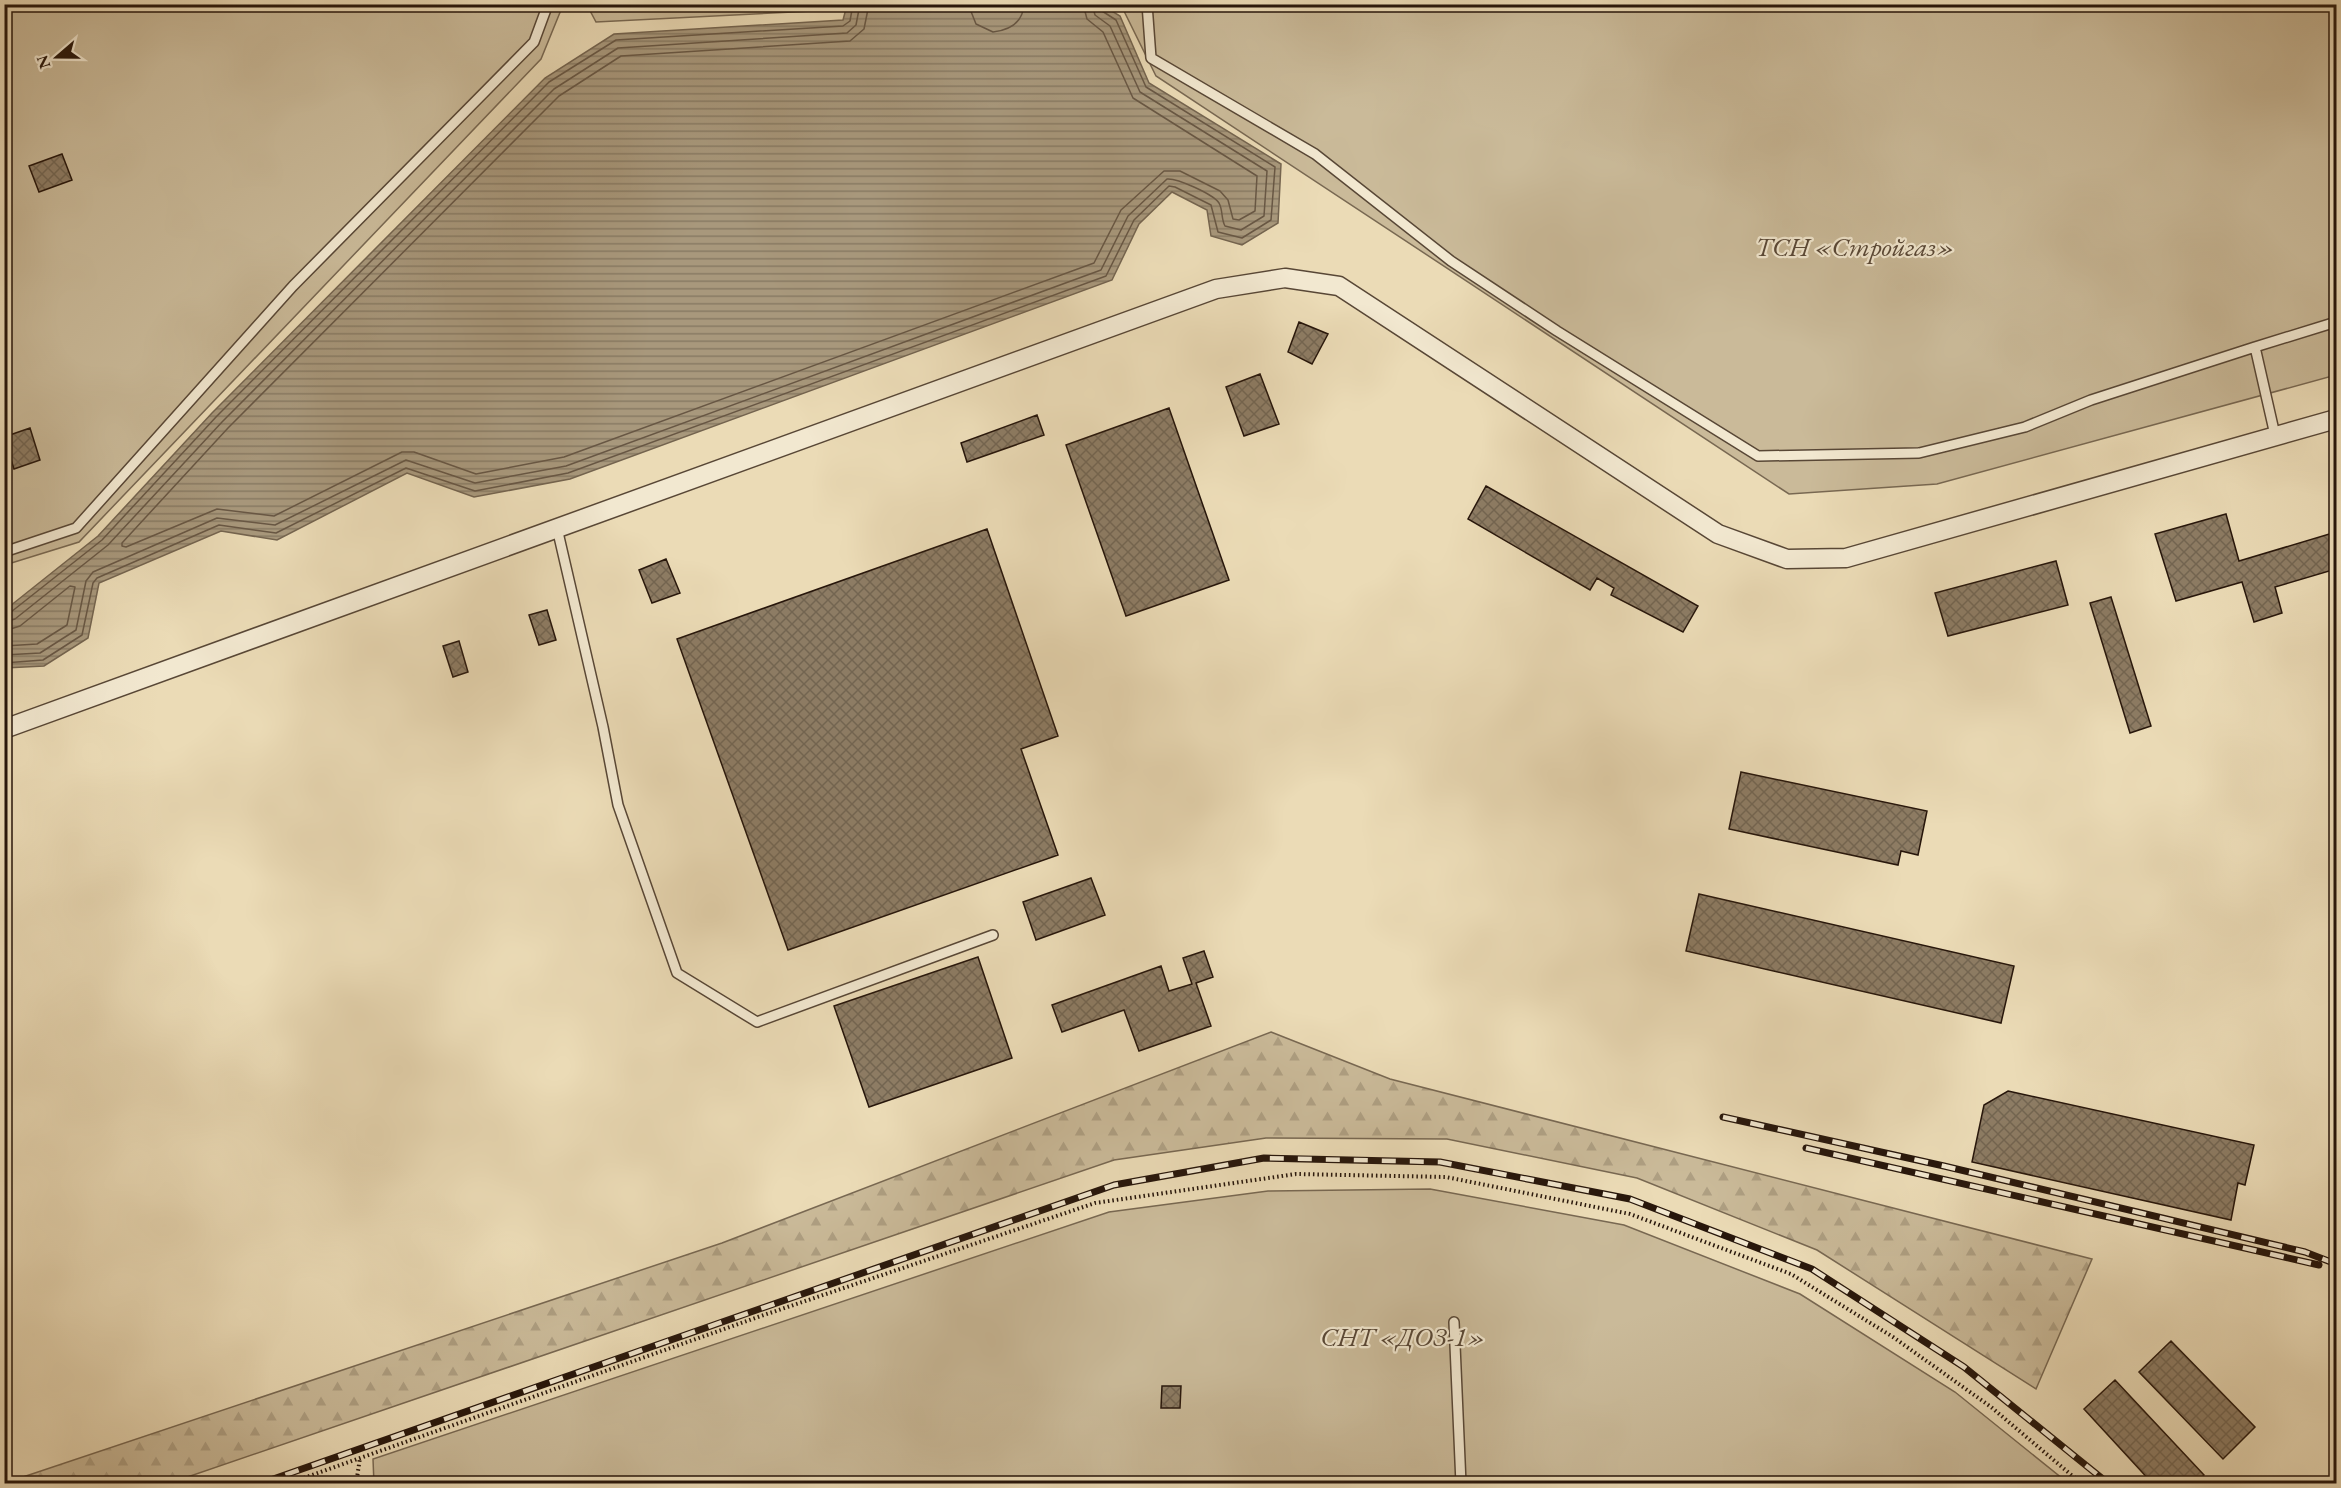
<svg xmlns="http://www.w3.org/2000/svg" width="2341" height="1488" font-family="'EB Garamond',serif">
<defs>
<pattern id="forest-firs" width="22" height="20" patternUnits="userSpaceOnUse" patternTransform="scale(1.5)"><rect width="22" height="20" fill="#caba99"/><path d="M5 1l3.5 6h-7zM16 11l3.5 6h-7z" fill="#ae9f82"/></pattern>
<pattern id="water-rules" width="6" height="5" patternUnits="userSpaceOnUse" patternTransform="scale(1.5)"><rect width="6" height="5" fill="#a8987c"/><path d="M0 2.5h6" fill="none" stroke="#897b64"/></pattern>
<pattern id="building-cross-hatch" width="8" height="8" patternUnits="userSpaceOnUse" patternTransform="scale(1.5)"><rect width="8" height="8" fill="#8d7c64"/><path d="M0 0l8 8M0 8l8-8" fill="none" stroke="#736551"/></pattern>
</defs>
<rect width="100%" height="100%" fill="#ebdbb6"/>
<filter id="stains"><feTurbulence type="fractalNoise" baseFrequency=".00333" numOctaves="4"/><feColorMatrix values="0 0 0 0 .2 0 0 0 0 .09 0 0 0 0 .02 0 0 0 .5 -.17"/></filter>
<radialGradient id="worn" r=".72"><stop offset=".6" stop-color="#630" stop-opacity="0"/><stop offset="1" stop-color="#630" stop-opacity=".3"/></radialGradient>
<!-- forest -->
<path fill="url(#forest-firs)" stroke="#786852" stroke-width="1.5" d="M1271,1032L1390,1079L2092,1259L2036,1389L1817,1250L1637,1178L1447,1139L1266,1138L1114,1160L170,1483H5L722,1243Z"/>
<!-- green -->
<path fill="#caba99" stroke="#786852" stroke-width="1.5" d="M5,5H563L541,59L79,542L5,565Z
M587,5H834L833,10L596,22Z
M1121,5H2336V375L1937,484L1789,494L1156,76Z
M1430,1189L1624,1225L1800,1294L1955,1392L2068,1483L374,1484L373,1459L1109,1212L1268,1191Z"/>
<!-- water -->
<path fill="url(#water-rules)" stroke="#74644f" stroke-width="1.5" d="M990,4L993,9L1008,4L1102,5L1120,16L1149,83L1281,164L1278,223L1242,245L1211,236L1207,210L1172,192L1139,224L1112,280L570,479L474,497L407,473L277,540L221,531L99,583L88,638L44,666L5,668V610L98,536L212,413L545,78L614,34L843,20L847,5Z"/>
<g fill="none" stroke-linecap="round" stroke-linejoin="round">
<!-- shore -->
<path stroke="#685744" stroke-width="1.5" d="M869,4L864,29L850,41L621,56L559,96L228,428L122,543V546L126,547L217,509L274,516L402,452H414L476,474L564,457L1094,263L1121,210L1164,171H1180L1220,191L1228,200L1233,219L1239,220L1255,211L1257,176L1133,98L1103,32L1087,19L1083,4
M968,4L976,24L993,32C1010,30 1023,23 1024,4
M4,614L11,612L102,540L216,417L549,82L616,40L843,26L850,21L853,4
M4,622L15,619L108,545L222,422L554,89L618,48L847,33L856,25L860,4
M4,631L20,626L70,586L75,587L67,625L37,644L4,646
M4,655L40,653L76,630L86,581L93,572L217,518L275,525L406,460L475,483L566,466L1101,270L1128,216L1167,179C1177,178 1213,194 1219,203C1223,210 1221,219 1225,226L1241,230L1264,216L1267,171L1140,92L1110,26L1095,15L1092,4
M4,663L43,660L82,635L93,583L97,578L219,525L276,533L406,468L475,491L568,473L1106,276L1134,220L1169,186L1175,187L1211,205L1218,232L1242,238L1271,220L1275,167L1146,87L1116,20L1102,11L1100,4"/>
</g>
<!-- building -->
<path fill="url(#building-cross-hatch)" stroke="#27160b" stroke-width="1.5" d="M62,154L72,180L39,192L29,166Z
M1299,322L1328,334L1312,364L1288,352Z
M1260,374L1279,424L1244,436L1226,387Z
M1169,408L1229,580L1126,616L1066,445Z
M1037,415L1044,435L967,462L961,443Z
M30,428L40,460L14,469L4,437Z
M1486,486L1698,606L1683,632L1611,595L1614,588L1597,578L1590,590L1468,519Z
M2226,514L2239,561L2336,532V569L2275,587L2282,613L2254,622L2242,582L2176,601L2155,534Z
M987,529L1058,736L1021,749L1058,855L788,950L677,639Z
M666,559L680,593L652,603L639,570Z
M2056,561L2068,605L1948,636L1935,593Z
M2111,597L2151,726L2130,733L2090,603Z
M547,610L556,640L539,645L529,615Z
M459,641L468,672L453,677L443,646Z
M1741,772L1927,811L1918,855L1901,851L1898,865L1729,829Z
M1091,878L1105,915L1036,940L1023,902Z
M1699,894L2014,966L2001,1023L1686,951Z
M1204,951L1213,977L1196,983L1211,1026L1139,1051L1124,1010L1062,1032L1052,1005L1161,966L1169,991L1192,984L1183,958Z
M978,957L1012,1058L869,1107L834,1006Z
M2008,1091L2254,1145L2245,1185L2238,1183L2231,1220L1972,1162L1984,1105Z
M2171,1341L2255,1427L2223,1459L2139,1372Z
M2115,1380L2204,1475L2195,1484H2153L2084,1409Z
M1162,1386H1181L1180,1408H1161Z"/>
<g fill="none" stroke-linecap="round" stroke-linejoin="round">
<!-- lane casing -->
<g stroke="#584736" stroke-width="12">
<path id="lane" d="M1147,4L1151,58L1315,154L1451,261L1557,331L1758,456L1919,453L2025,427L2091,400L2255,347L2275,435
M2255,347L2336,322
M557,528L603,727L618,805L677,973L757,1022L993,935
M4,552L76,528L293,286L534,42L548,4
M1454,1322L1461,1484"/>
</g>
<!-- street casing -->
<g stroke="#584736" stroke-width="21">
<path id="street" d="M4,729L1216,289L1285,278L1339,286L1718,534L1787,559L1846,558L2336,419"/>
</g>
<!-- path -->
<path stroke="#27160b" stroke-width="4" stroke-dasharray="1.5 3" stroke-linecap="butt" d="M287,1484L758,1317L1095,1203L1296,1174L1446,1177L1630,1214L1791,1274L1893,1337L1991,1407L2082,1484
M356,1484L360,1458"/>
<!-- lane -->
<use href="#lane" stroke="#f2e8d0" stroke-width="9"/>
<!-- street -->
<use href="#street" stroke="#f2e8d0" stroke-width="18"/>
<!-- rail casing -->
<g stroke="#27160b" stroke-width="7">
<path id="rail" d="M1723,1117L1944,1166L2305,1252L2336,1264
M1806,1148L2319,1265
M259,1484L1114,1185L1264,1158L1440,1162L1630,1199L1812,1269L1964,1367L2109,1484"/>
</g>
<!-- rail -->
<use href="#rail" stroke="#f2e8d0" stroke-width="4.5" stroke-dasharray="14" stroke-linecap="butt"/>
</g>
<g text-anchor="middle" stroke-width="4.5" stroke-linejoin="round" paint-order="stroke">
<!-- park labels -->
<g font-size="27" font-style="italic" fill="#584736" stroke="#f2e8d0">
<text x="1855" y="256">ТСН «Стройгаз»</text>
<text x="1403" y="1346">СНТ «ДОЗ-1»</text>
</g>
</g>
<!-- margin -->
<rect width="2341" height="1488" fill="none" stroke="#ebdbb6" stroke-width="24"/>
<rect x="6" y="6" width="2329" height="1476" fill="none" stroke="#27160b" stroke-width="3"/>
<rect x="12" y="12" width="2317" height="1464" fill="none" stroke="#27160b" stroke-width="1.5"/>
<!-- north arrow -->
<g transform="translate(57 57) rotate(250)" stroke="#f2e8d0" stroke-width="4.5" paint-order="stroke">
<path d="M0-4.5L10 22L0 15L-10 22Z" fill="#27160b"/>
<text y="-9" font-size="16" font-weight="bold" text-anchor="middle" fill="#27160b">N</text>
</g>
<rect width="100%" height="100%" filter="url(#stains)"/>
<rect width="100%" height="100%" fill="url(#worn)"/>
</svg>
